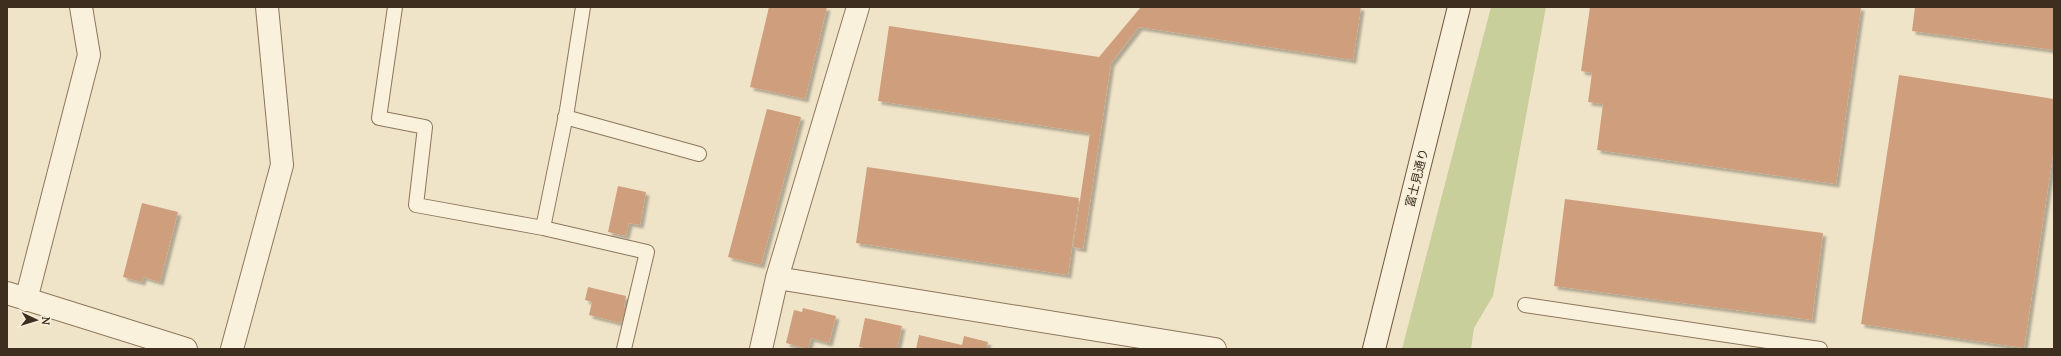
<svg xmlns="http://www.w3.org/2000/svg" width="2061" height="356" font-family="Lora,'Noto Sans JP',serif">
<defs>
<filter id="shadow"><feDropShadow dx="3.5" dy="3.5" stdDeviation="1" flood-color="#0004"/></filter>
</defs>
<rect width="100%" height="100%" fill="#f0e4c8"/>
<!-- green -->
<path fill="#c9cf9b" d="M1491,7H1546L1493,296L1474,328L1471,349H1402Z"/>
<!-- building -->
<path fill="#cf9f7d" filter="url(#shadow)" d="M769,7H827L805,99L750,87Z
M1141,7H1361L1353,60L1139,27L1111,63L1083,249L1073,247L1090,133L878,101L889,26L1099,57Z
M1590,7H1861L1836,184L1597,150L1603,104L1588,102L1592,73L1581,71Z
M1915,7H2054V50L1912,31Z
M1899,75L2054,99V148L2024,348L1861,324Z
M767,109L801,117L761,265L728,257Z
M867,167L1079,198L1068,275L856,243Z
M618,186L646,192L640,225L629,223L626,236L608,232Z
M1565,199L1823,233L1812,320L1554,286Z
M142,203L178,212L160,282L143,277L142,282L123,277Z
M588,287L626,296L624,307L628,308L626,318L622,317L621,323L589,315L592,302L585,300Z
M803,308L836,316L829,343L811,338L808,349L786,343L794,310L802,312Z
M865,318L902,326L897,349H869L859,347Z
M919,335L962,345L964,336L988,342L986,349H916Z"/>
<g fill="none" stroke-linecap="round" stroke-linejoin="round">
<!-- lane casing -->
<g stroke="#8d765c" stroke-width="16">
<path id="lane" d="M395,7L379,118L425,127L416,205L543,228
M583,7L567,110L543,228L647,252L624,349
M565,117L699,154
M1525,305L1820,349"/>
</g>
<!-- street casing -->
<g stroke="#8d765c" stroke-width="24">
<path id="street" d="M777,278L1215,349
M7,293L186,349
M26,300L89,55L81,7
M232,349L282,165L267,7
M761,349L777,278L858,7"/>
</g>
<!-- secondary casing -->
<g stroke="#6f573f" stroke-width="24">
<path id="secondary" d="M1374,349L1459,7"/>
</g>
<!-- lane -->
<use href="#lane" stroke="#faf1dc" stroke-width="14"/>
<!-- street -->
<use href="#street" stroke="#faf1dc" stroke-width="22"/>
<!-- secondary -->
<use href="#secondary" stroke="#faf1dc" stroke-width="22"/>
</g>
<g text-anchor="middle" stroke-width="3" stroke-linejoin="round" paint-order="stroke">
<!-- street labels -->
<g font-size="12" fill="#3d2e20" stroke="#f7eed8">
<text transform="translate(1417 178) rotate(-76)" y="4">富士見通り</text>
</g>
</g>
<!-- border -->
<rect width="2061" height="356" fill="none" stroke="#3d2e20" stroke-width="16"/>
<!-- north arrow -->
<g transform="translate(36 320) rotate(94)" stroke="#f7eed8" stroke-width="3" paint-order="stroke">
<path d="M0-3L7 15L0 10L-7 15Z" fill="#3d2e20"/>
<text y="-6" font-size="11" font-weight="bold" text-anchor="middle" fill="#3d2e20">N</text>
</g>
</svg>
